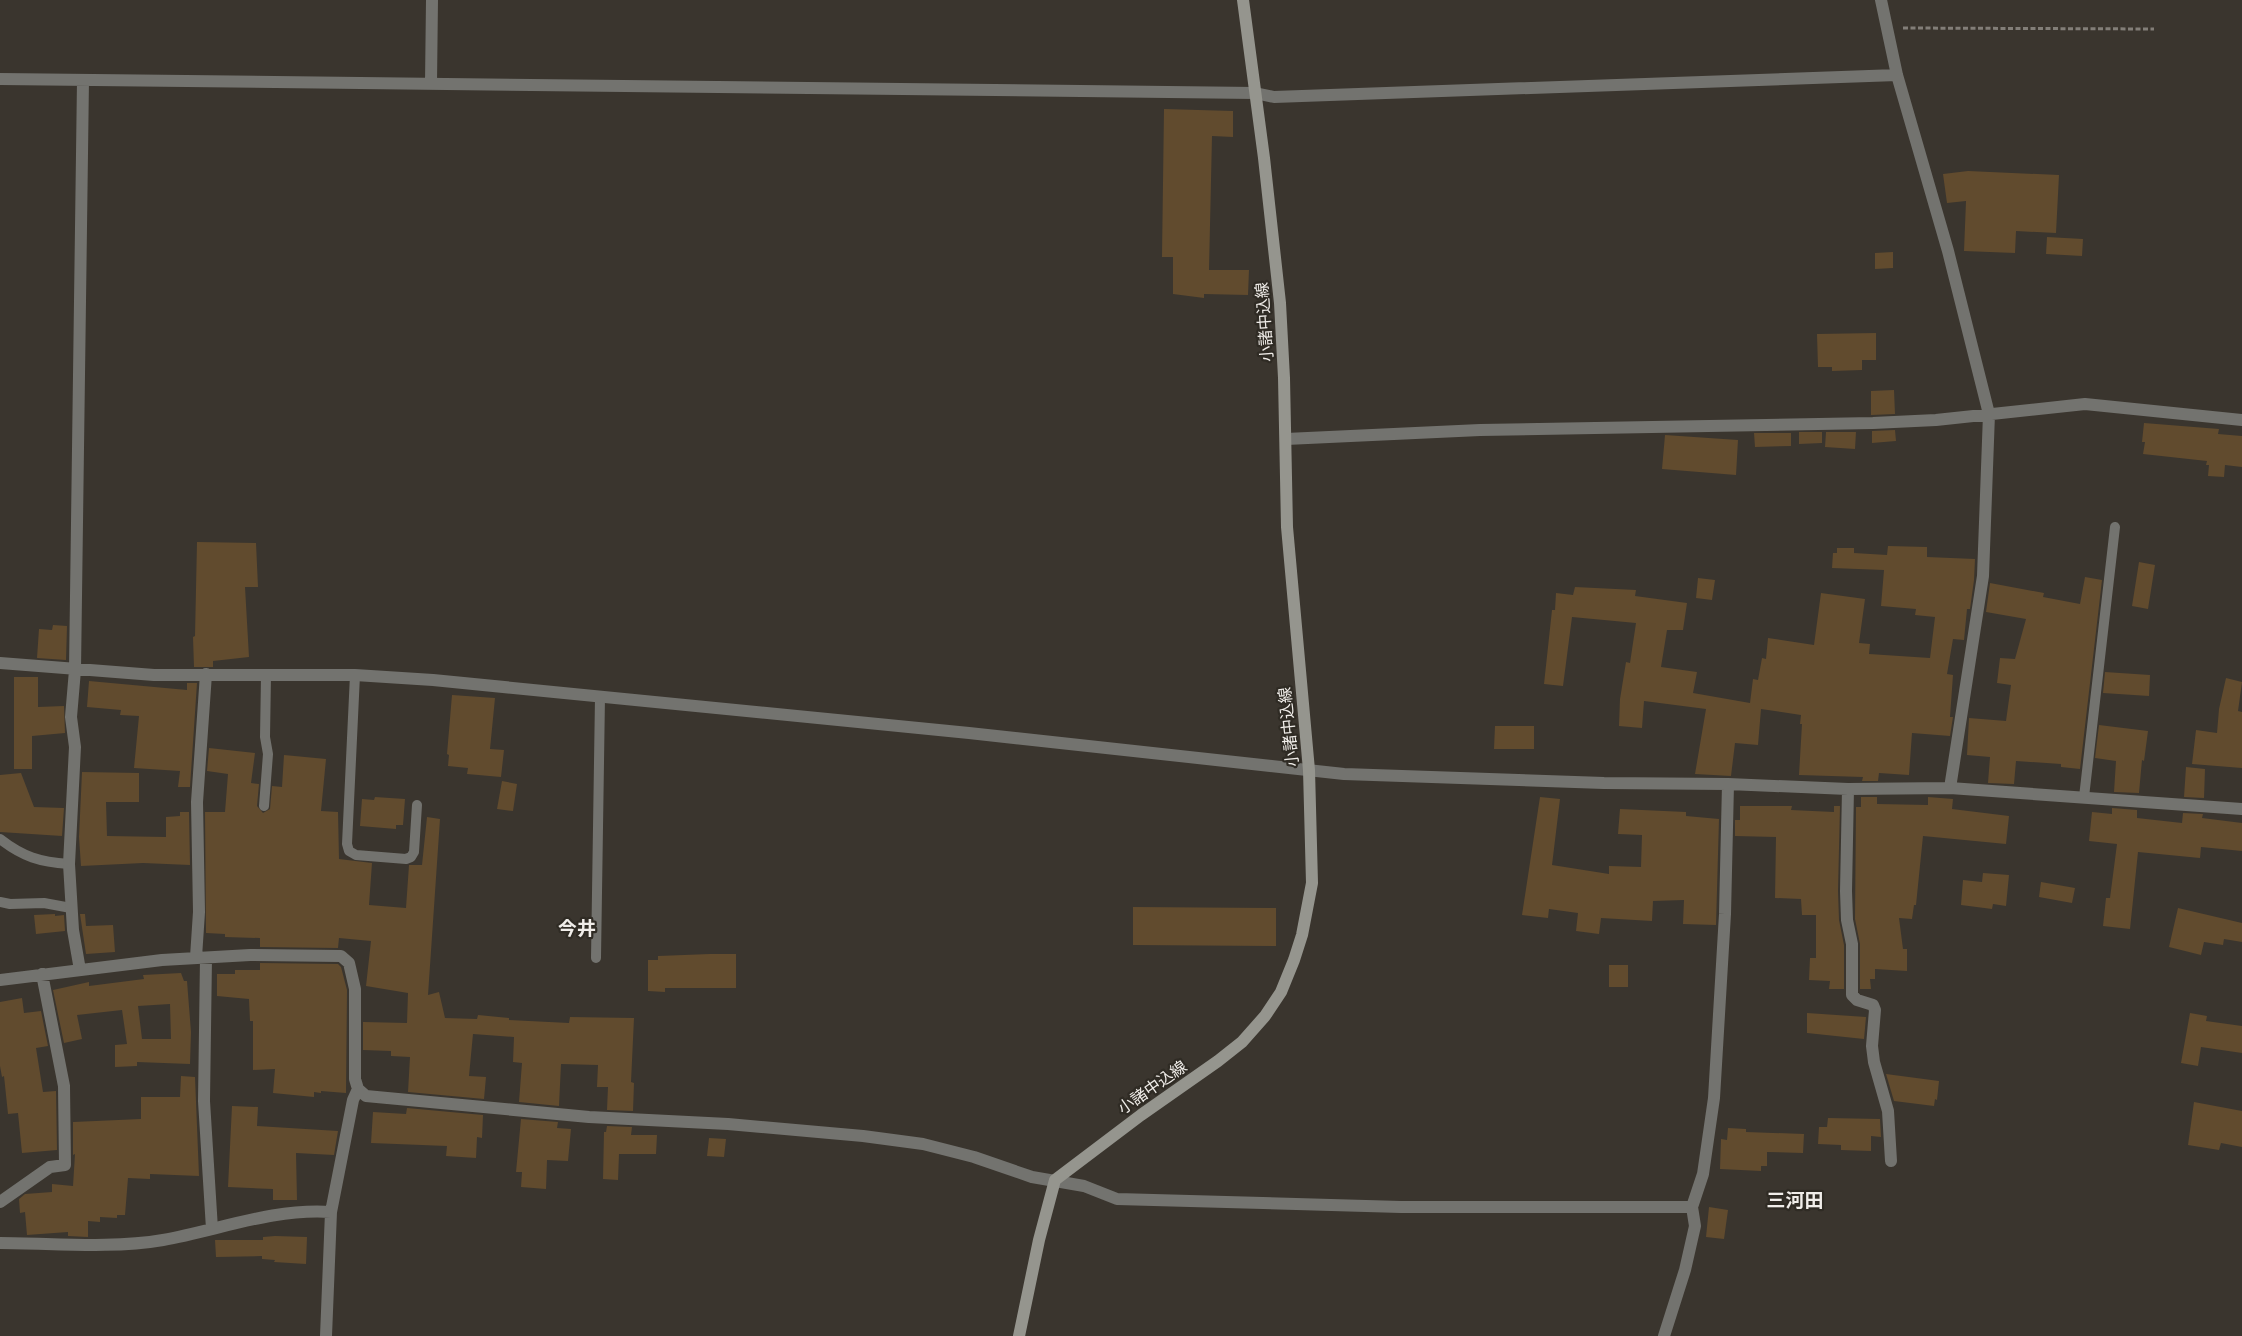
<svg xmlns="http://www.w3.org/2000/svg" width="2242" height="1336" font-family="Lato,'Noto Sans JP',sans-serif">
<rect width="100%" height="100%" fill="#3a352e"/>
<!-- building -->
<path fill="#614b2e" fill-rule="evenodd" d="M1164,109L1233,111V137L1212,136L1209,270H1249L1248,295L1204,294V298L1173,294V257H1162Z
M1968,171L2059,175L2056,233L2016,231L2015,253L1964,251L1966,201L1947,203L1943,174Z
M2047,237L2083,239L2082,256L2046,254Z
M1893,252V268L1875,269V253Z
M1876,333V360H1862V370L1832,371V367H1818L1817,334Z
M1894,390L1895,414L1871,415V391Z
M2144,423L2219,429L2218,434L2242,436V467L2225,465L2224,477L2208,476L2209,465H2206L2207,461L2143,454L2145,442H2142Z
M1895,430L1896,441L1872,443V431Z
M1799,432H1822V443L1799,444Z
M1826,432H1856L1855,449L1825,447Z
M1754,433H1791V446L1755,447Z
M1665,435L1738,440L1736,475L1662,469Z
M197,542L256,543L258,587H245L249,657L213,661V667H194L193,637L195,636Z
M1888,546L1927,547V557L1975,559L1974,580L1970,609H1967L1964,640L1953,639L1947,674L1953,675L1950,717H1953L1950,736L1912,733L1909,775L1879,773L1878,781H1862L1863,777L1799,775L1802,724H1800L1801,715L1761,709L1758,745L1735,743L1731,776L1695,774L1706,709L1644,701L1642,728L1619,726L1620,699L1626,662L1630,663L1636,623L1572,617L1563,686L1544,684L1552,610H1555L1556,593L1573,595L1575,587L1636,590L1635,596L1687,603L1683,630H1667L1661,667L1697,672L1693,693L1750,703L1753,679L1758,680L1762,658L1766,659L1768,638L1814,645L1821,593L1865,599L1859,643L1870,644L1869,654L1930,658L1935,617L1915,615L1916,609L1881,606L1884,570L1832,568L1833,553H1837V548H1854V553L1887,555Z
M2139,562L2155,565L2148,609L2132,606Z
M2085,577L2102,580L2080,769L2061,767V764L2016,761L2014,784L1988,783L1990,757L1967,755L1969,718L2006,721L2011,685L1997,683L2000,658L2015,659L2026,619L1986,612L1990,583L2044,593L2043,597L2080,604Z
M1698,578L1715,580L1712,600L1696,598Z
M53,625L67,626L66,660L37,658L39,629L52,630Z
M2105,672L2150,675L2149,696L2103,693Z
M14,677H38V707L64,706L65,733L32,736V769H14Z
M2226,678L2242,682L2238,711L2242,712V768L2192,764L2196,730L2217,733L2219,709Z
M89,681L187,690V683H197L190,787H178L180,771L134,768L139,716L120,715L121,710L87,707Z
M452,695L495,698L490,749L504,750L501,777L467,774L468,768L448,766L449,755L447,754Z
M2099,725L2148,731L2144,761L2142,760L2139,793L2114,792L2116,761L2095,758Z
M1495,726H1534V749H1494Z
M209,748L255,753L251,783L259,784L257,806L263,813L270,809L272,786L282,787L284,755L326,759L321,811L338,812L339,859L372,863L369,905L406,908L409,865H422L427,817L440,819L428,995L439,992L445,1018L477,1019L478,1015L509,1018V1020L569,1023L570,1017L634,1018L631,1082L634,1083L633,1111L607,1110L608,1087H597L598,1065L561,1064L559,1106L519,1102L522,1063L513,1062L514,1037L473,1034L469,1076L486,1077L484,1099L408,1092L410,1057L391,1056V1051L363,1050V1022L407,1023L408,993L366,986L371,941L339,938L338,948L260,947V938L225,937V934L206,933L205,812H225L228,774L207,771Z
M2186,767L2205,769L2204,798L2184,797Z
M82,772L139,773V802H106L107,836L166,837V817L180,816V812H189L190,865L143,863L81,866L79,837Z
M21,773L34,807L64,808L62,836L0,832V775Z
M502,781L517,784L513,811L497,809Z
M375,797L405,799L403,825H396V829L360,826L362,799L374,800Z
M1540,797L1560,799L1552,865L1609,874V866L1641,867L1642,835L1618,834L1620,809L1686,812V816L1719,819L1716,925L1683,924L1684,900L1653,901L1652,921L1601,918L1599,934L1576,931L1578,913L1549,909L1548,918L1522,915Z
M1861,797H1877V804L1928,805V797L1953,799L1952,809L2009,816L2006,844L1923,836L1916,905H1914L1912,919L1899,918L1903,949H1907V971L1875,969V979H1870L1871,989H1860V944L1855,919L1856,807H1861Z
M1740,806H1792L1791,810L1834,812V806H1840L1838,891L1839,920L1844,945V989H1829L1830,981L1809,980L1810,958H1816V915H1802L1801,899L1775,898L1776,837L1735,836V820H1740Z
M2112,808L2137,810V818L2182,823L2183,813L2203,814L2202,818L2242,823V851L2201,847L2200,858L2138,852L2130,929L2103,926L2106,898H2110L2117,844L2089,841L2092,812L2112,814Z
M1983,873L2009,875L2006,906L1993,904L1992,909L1961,905L1963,880L1982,882Z
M2041,882L2075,888L2072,903L2039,897Z
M1133,907L1276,908V946L1133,945Z
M2178,908L2242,923V942L2224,939L2223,945L2204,942L2201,955L2169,947Z
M55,914V916L64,915L65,931L36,934L34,915Z
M80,914H85L86,926L113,925L115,952L86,954Z
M710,954H736V988H665V992L648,991V960H658V956Z
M260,963L338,964L341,967L347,990L346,1093L321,1091V1093L314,1092V1097L273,1093L275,1069L253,1070V1021H250L249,999L217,996V974H235V970H260Z
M1609,965H1628V987H1609Z
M181,973L184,981H187L191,1032L190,1064L137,1062V1066L115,1067V1045L127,1044L122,1010L77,1015L82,1039L64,1043L53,990L89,982V986L144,979L143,975ZM170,1004L171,1039H142L138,1006Z
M22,998L24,1013L41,1011L48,1046L36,1048L43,1092L56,1091L57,1150L22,1153L18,1113L8,1114L4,1076L2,1077L0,1066V1002Z
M1807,1013L1866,1017L1864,1039L1807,1033Z
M2190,1013L2207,1016L2206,1021L2242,1026V1053L2201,1047L2198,1066L2181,1063Z
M1886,1074L1939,1081L1937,1100L1935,1099L1934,1106L1894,1101Z
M181,1076L195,1077L199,1176L150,1174V1179L128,1178L125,1215H117V1218L100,1217V1222L88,1221V1237L68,1236V1232L27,1235L25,1212L20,1213L19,1199L25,1194L52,1192V1184L73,1186L75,1154L73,1155V1122L141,1119V1097H180Z
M2194,1102L2242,1111V1147L2221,1143L2219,1150L2188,1145Z
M232,1106L258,1107L257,1126L338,1131L334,1155L296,1153L297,1200H273V1189L228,1187Z
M407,1108L483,1115L482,1138L477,1137L476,1158L446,1156L447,1146L371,1143L373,1112L406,1114Z
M1828,1118L1880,1119L1881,1137L1871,1136V1151L1841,1150V1145L1818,1144L1819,1127H1827Z
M521,1119L558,1122L557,1128L571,1129L568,1161L547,1160L546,1189L521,1187L522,1172H516Z
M607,1126L632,1127L631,1135H657L656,1154H619L618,1180L603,1179L604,1132H606Z
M1728,1128L1746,1129V1132L1804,1134L1803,1153L1767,1152V1166H1761V1171L1720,1169L1721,1139L1727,1140Z
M709,1138L726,1139L724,1157L707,1156Z
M1709,1207L1728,1210L1724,1239L1706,1237Z
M275,1236L307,1237L306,1264L274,1262L275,1260L262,1259V1256L216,1257L215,1240H263V1237Z"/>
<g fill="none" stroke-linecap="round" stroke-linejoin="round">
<!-- path -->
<path stroke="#827e78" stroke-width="3" stroke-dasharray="5 2.5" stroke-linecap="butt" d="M1903,28L2154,29"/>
<!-- lane -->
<path stroke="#73736f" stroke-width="10" d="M355,675L347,844L349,851L356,855L406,859L411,857L414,852L417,805
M2084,797L2115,527
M264,806L268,754L265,737L266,675
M0,839C23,857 40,862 69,864
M0,902L10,904L44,903L71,908
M596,958L600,697"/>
<!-- street -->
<path stroke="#73736f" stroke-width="12" d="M1881,0L1897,75L1948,251L1989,414L1983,576L1950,788
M0,79L1255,93L1274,97L1897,75
M431,83L432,0
M1286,439L1480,430L1873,423L1936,420L2085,404L2242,420
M0,663L154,675H355L433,680L969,733L1344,774L1604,783L1728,784L1848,789L1950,788L2242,809
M1848,789L1846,891L1847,920L1852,944V995L1857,1000L1873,1005L1875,1010L1872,1046L1874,1062L1888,1111L1891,1161
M196,957L199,912L197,802L206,674
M206,958L204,1101L212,1229
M80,970L73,930L69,864L75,747L71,717L75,670L83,80
M0,980L162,960L250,955L341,956L349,963L355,989V1079L358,1089L366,1096L589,1117L728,1124L863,1136L923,1144L974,1157L1032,1177L1084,1186L1117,1199L1401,1207H1692L1695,1226L1685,1270L1664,1336
M0,1202L50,1167L65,1165L64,1086L42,974
M1692,1207L1703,1174L1714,1098L1725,914L1728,784
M0,1243C53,1243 110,1249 163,1240C219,1230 273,1208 331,1212
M326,1336L331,1212L353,1100L358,1089"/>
<!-- secondary -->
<path stroke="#95958e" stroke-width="12" d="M1019,1336L1039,1240L1055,1180L1141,1115L1218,1061L1242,1042L1265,1016L1281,992L1294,960L1302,935L1312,883L1309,770L1287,527L1284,378L1280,303L1264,158L1243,0"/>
</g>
<g text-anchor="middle" stroke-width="4.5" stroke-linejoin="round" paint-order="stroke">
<!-- street labels -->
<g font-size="16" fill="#f0ede9" stroke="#2f2b24">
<text transform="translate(1264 322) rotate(-94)" y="6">小諸中込線</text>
<text transform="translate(1288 727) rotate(-96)" y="6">小諸中込線</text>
<text transform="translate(1152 1087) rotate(-35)" y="6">小諸中込線</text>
</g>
<!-- quarter labels -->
<g font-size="19" font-weight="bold" fill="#f0ede9" stroke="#2f2b24">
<text x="577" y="935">今井</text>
<text x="1795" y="1207">三河田</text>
</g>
</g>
</svg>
